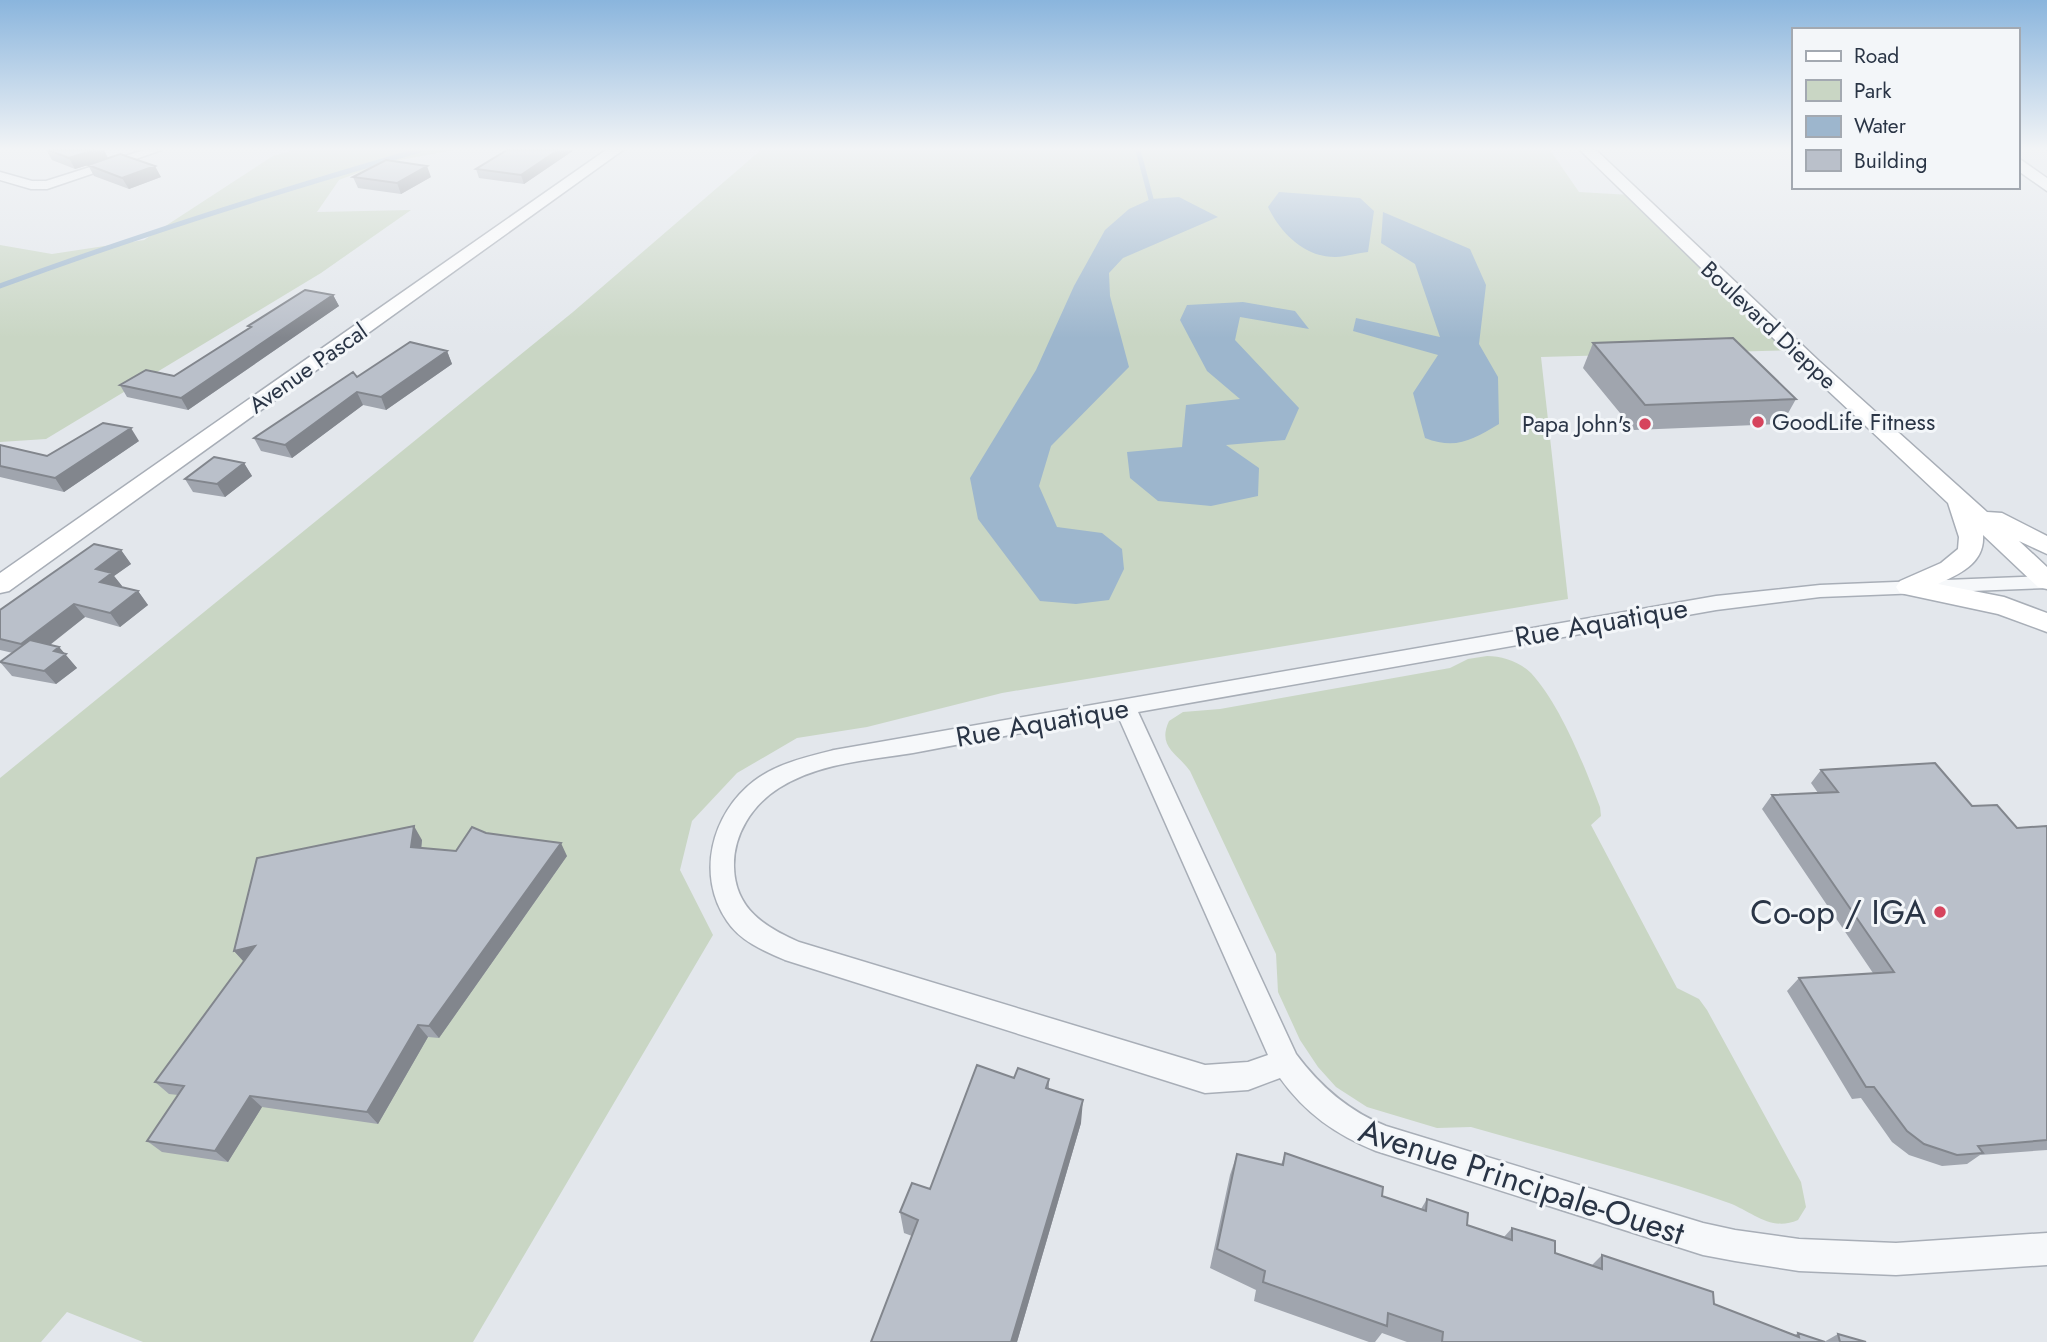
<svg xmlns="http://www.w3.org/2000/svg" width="2047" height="1342" font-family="Jost,sans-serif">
<rect width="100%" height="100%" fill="#e3e7ec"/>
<!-- green -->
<path fill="#c9d6c4" d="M293,150H455L383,163L339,180L317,212L411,210L321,273L46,439L0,442V245L52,254L144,240L273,156Z
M761,150H1550L1579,192L1631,195L1795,350L1541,357L1568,599L1002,693L867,727L797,738L737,773L692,821L680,870L713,935L473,1342H143L67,1312L41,1342H0V778L573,312Z
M1487,656C1502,656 1520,662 1531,673C1560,704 1585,767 1600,807L1601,816L1591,825L1677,988L1699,999L1707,1010L1801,1182L1806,1207L1798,1220C1771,1232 1753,1212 1729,1203C1645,1173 1557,1152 1471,1127L1437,1128L1367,1107L1336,1087L1318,1067L1300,1040L1278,992L1276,954L1190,771C1177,753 1157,747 1169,721L1183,712L1220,709L1450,668L1468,659Z"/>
<!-- water -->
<path fill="#9db6cd" d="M1279,192L1360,198L1374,211L1368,252C1357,253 1345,257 1335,257C1304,257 1280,232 1268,207Z
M1179,197L1218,217L1123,258L1109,273L1110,296L1129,367L1051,446L1039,486L1057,527L1102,533L1122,549L1124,569L1109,600L1076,604L1040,601L978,519L970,478L1036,370L1074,286L1105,230L1129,209L1151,199Z
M1383,212L1470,249L1486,285L1479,344L1498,377L1499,424C1472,440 1456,450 1425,438L1413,393L1438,355L1353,331L1356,318L1440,337L1415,264L1381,243Z
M1243,302L1295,311L1309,329L1240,317L1235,340L1299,408L1285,440L1226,445L1259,468L1258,496L1211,506L1158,501L1130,478L1127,452L1182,447L1186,405L1240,399L1207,371L1180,320L1187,305Z"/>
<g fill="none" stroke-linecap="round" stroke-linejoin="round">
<!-- stream -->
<path stroke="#9db6cd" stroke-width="5" d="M1138,150L1151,199
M0,286C138,235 278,191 420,150"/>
<!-- street casing -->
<g stroke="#a8aeb7" stroke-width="3">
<path id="street" d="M144,150H162L47,189H31L0,180V172L32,181H46Z
M2047,576V588L1820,597L1716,610L1138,712L1296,1054C1320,1086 1348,1111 1386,1126L1703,1223L1735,1230L1799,1239L1896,1243L2047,1233V1265L1896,1275L1799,1271L1735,1261L1703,1255L1376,1151C1336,1135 1305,1113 1280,1078L1248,1090L1205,1093L785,960C764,951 740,941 727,921C696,876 711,814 754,781C776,764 806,757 834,750L1716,596L1820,585ZM1118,716L1268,1055L1248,1062L1205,1065L799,942C765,927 735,909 734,867C733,835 752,805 779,788C818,763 869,760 913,753C981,740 1049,728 1118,716Z"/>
</g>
<!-- secondary casing -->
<g stroke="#a8aeb7" stroke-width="3">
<path id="secondary" d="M606,150H623L9,591L0,593V573Z
M1580,150H1596L1819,361L1987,512L2002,513L2047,536V554L2019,541L2047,567V589L2038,587L1983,535C1985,563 1960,574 1938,584L2004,597L2047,613V632L1998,614L1900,593L1896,587L1900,581L1941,563L1958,549L1959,537L1948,503L1805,369Z
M2017,157L2047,178V191L2017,170Z"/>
</g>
<!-- street -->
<use href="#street" fill="#f6f8fa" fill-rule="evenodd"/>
<!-- secondary -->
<use href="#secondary" fill="#fff" fill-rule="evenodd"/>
</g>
<!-- wall -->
<path fill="#a0a5ae" d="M46,150H104L108,158L161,177L129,189L94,176L88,165L75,169L52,160Z
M507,150H574L524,184L479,178L476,169Z
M353,177H431L401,194L358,188Z
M333,295L339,306L188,410L127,397L120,385L174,376L249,328L248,326Z
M1593,343L1796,399L1782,424L1634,430L1583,368Z
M447,351L452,364L386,410L363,405L292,458L261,451L254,438L357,377Z
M139,441L64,492L0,477V445L47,456Z
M244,463L252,476L225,497L193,492L185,479Z
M121,550L131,564L114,576L122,586L121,587L138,591L148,605L120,627L85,617L50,645L59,647L77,668L56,684L12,676L0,662L13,653L0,650V610Z
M1821,770L1972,806L2017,828L2047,826V1150L1980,1155L1967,1164L1942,1166L1909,1155L1892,1142L1861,1098L1852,1099L1787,991L1799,978L1873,973L1762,809L1772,795L1818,793L1811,783Z
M486,833L567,856L439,1038L428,1037L378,1124L262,1107L228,1162L162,1152L147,1141L178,1095L169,1094L155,1082L244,962L234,951L422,840L421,848L456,851Z
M1049,1079V1089L1081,1123L1017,1342H871L912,1236L904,1233L900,1212L930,1189Z
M1285,1153L1382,1196L1421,1209L1427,1199L1467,1225L1504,1237L1512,1228L1555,1253L1592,1265L1602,1255L1714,1304L1795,1335L1798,1333L1824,1342L1838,1334L1866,1342H1407L1382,1333L1375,1342H1369L1254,1301L1256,1290L1210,1268L1230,1175L1237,1154L1281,1165Z"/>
<!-- shaded-wall -->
<path fill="#82868d" d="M94,150H104L108,159L75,169L69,158Z
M558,150H574L524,184L521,175Z
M155,166L161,177L129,189L122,178Z
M427,166L431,177L401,194L397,183Z
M333,295L339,306L188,410L181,398Z
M447,351L452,364L386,410L381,397Z
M357,392L363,405L292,458L285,445Z
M131,428L139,441L64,492L55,478Z
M244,463L252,476L225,497L217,484Z
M121,550L131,564L114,576L122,586L110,595L100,582L96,569Z
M138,591L148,605L120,627L110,613Z
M74,604L85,617L33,658L21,644Z
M59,647L77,668L56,684L44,671L54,651Z
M414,826L422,840L420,860L411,847Z
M561,843L567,856L439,1038L429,1026Z
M255,946L246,964L234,951Z
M418,1025L428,1037L378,1124L367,1112Z
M250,1096L262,1107L228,1162L215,1151Z
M1083,1100L1081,1123L1017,1342H1011Z"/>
<!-- building -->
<path fill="#bac0ca" stroke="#82868d" stroke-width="2" d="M48,150H94L69,158Z
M507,150H558L521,175L476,169Z
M120,154L155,166L122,178L88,165Z
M386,160L427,166L397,183L353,177Z
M305,290L333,295L181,398L120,385L146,370L174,376L251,327L248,326Z
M1733,338L1796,399L1645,405L1593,343Z
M410,342L447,351L381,397L357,392L285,445L254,438L353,372L357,377Z
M103,423L131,428L55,478L0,466V445L47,456Z
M214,457L244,463L217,484L185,479Z
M94,544L121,550L96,569L112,573L100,582L138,591L110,613L74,604L21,644L0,639V610Z
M30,640L59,647L54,651L66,654L44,671L0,662Z
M1935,763L1972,806L1997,805L2017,828L2047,826V1140L1978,1146L1983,1153L1957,1155L1924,1144L1907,1131L1874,1087H1866L1799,978L1894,972L1772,795L1838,792L1821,770Z
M414,826L411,847L456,851L472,827L486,833L561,843L429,1026L418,1025L367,1112L250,1096L215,1151L147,1141L184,1086L155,1082L255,946L234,951L257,858Z
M977,1065L1014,1078L1018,1068L1049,1079L1046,1088L1083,1100L1011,1342H871L918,1220L900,1212L912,1183L930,1189Z
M1285,1153L1383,1187L1382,1196L1426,1211L1427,1199L1468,1213L1467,1225L1512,1240V1228L1555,1241V1253L1602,1269V1255L1713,1292L1714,1304L1799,1337L1798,1333L1825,1342H1442L1443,1332L1388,1313L1387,1326L1263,1282L1265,1271L1217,1249L1237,1154L1283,1165Z
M1838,1334L1866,1342H1840Z"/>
<!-- sky -->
<linearGradient id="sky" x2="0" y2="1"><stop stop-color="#8ab5dd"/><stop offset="0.44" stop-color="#f2f4f6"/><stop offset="1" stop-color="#f2f4f6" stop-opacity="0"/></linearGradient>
<rect width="2047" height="338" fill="url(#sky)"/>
<!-- markers -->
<g fill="#d6445d" stroke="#f3f6f9" stroke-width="2.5">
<circle cx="1758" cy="422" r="7"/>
<circle cx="1645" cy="424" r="7"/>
<circle cx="1940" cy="912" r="7"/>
</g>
<g text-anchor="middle" stroke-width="6" stroke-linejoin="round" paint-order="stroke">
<!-- far-street labels -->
<g font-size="23" fill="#2a3546" stroke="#f3f6f9">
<text transform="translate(1769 325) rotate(43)" y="8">Boulevard Dieppe</text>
<text transform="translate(308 368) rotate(-35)" y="8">Avenue Pascal</text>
</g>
<!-- far-poi labels -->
<g font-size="23" fill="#2a3546" stroke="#f3f6f9" text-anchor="start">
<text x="1772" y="430">GoodLife Fitness</text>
<text x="1631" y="432" text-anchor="end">Papa John's</text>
</g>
<!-- street labels -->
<g font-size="28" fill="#2a3546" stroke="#f3f6f9">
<text transform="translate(1601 622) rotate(-10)" y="10">Rue Aquatique</text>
<text transform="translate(1042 722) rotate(-10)" y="10">Rue Aquatique</text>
</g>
<!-- near-poi labels -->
<g font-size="33" fill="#2a3546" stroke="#f3f6f9" text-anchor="end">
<text x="1926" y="924">Co-op / IGA</text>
</g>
<!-- near-street labels -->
<g font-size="33" fill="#2a3546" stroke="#f3f6f9">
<text transform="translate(1522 1181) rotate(18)" y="12">Avenue Principale-Ouest</text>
</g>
</g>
<!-- legend -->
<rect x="1792" y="28" width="228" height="161" fill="#f3f6f9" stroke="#a3a9b1" stroke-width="2"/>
<rect x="1806" y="51" width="35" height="10" fill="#ffffff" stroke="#a3a9b1" stroke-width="2"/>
<text x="1854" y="63" font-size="21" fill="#2a3546">Road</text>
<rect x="1806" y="80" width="35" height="21" fill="#c9d6c4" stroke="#a3a9b1" stroke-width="2"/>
<text x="1854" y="98" font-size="21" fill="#2a3546">Park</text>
<rect x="1806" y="116" width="35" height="21" fill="#9db6cd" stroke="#a3a9b1" stroke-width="2"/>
<text x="1854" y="133" font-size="21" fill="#2a3546">Water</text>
<rect x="1806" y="150" width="35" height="21" fill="#bac0ca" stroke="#a3a9b1" stroke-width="2"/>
<text x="1854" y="168" font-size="21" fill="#2a3546">Building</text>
</svg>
